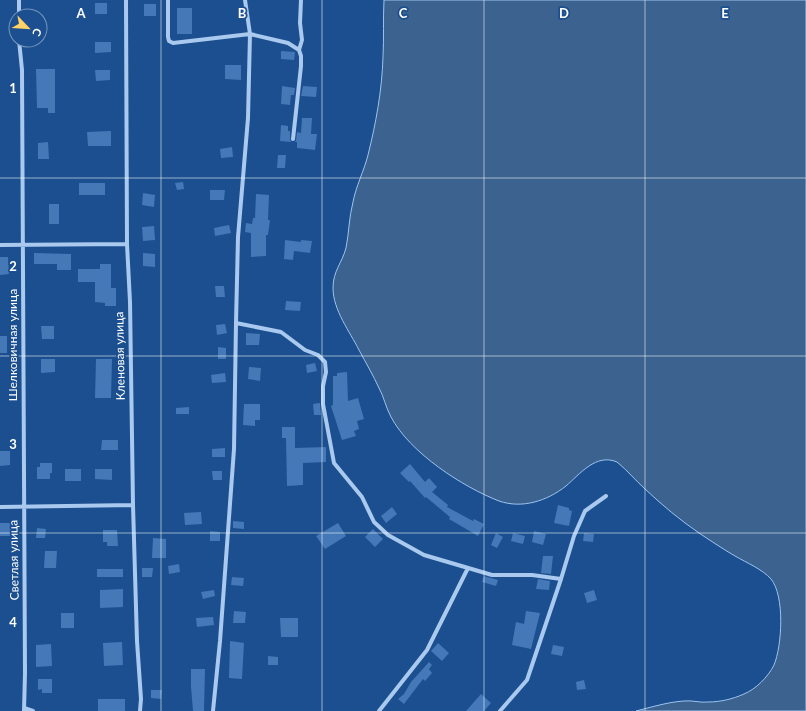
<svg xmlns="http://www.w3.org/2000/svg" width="806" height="711" font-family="Lato,sans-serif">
<rect width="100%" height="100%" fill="#1b4f8f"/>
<!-- water -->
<path fill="#3c6290" stroke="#9cc4f0" d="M384,0H806V711H636C652,707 668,702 684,701C692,700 700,703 708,702C720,702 733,699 744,694C756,689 768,677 774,665C782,646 785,596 771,579C762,569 747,563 735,556C723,549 711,541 699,533C680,520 662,505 645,489C635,480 627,470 617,462C596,453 580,474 566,486C547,501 522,509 499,501C463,487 410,453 391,417C386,408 384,397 379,388C373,375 366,363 359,350C350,332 333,310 333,288C333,271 342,263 346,248C349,233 349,217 353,202C356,186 364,171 368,155C376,123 382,90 383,57C384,38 383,19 384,0Z"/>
<!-- building -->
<path fill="#4478b7" d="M95,3H107V14H95Z
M144,4H156V16H144Z
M177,8H192V34H177Z
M95,42H111V52L95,53Z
M281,51L295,52L294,60L281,59Z
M225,65H241V80L225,79Z
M36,69H55V113H48V108H37Z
M95,70H110V80L96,81Z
M282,86L295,88L294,95H291L290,105L281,104Z
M303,86L317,87L316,97L301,96Z
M302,118H312L311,134H317L315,150L297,148V142H295L296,140L297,132L301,133Z
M281,125L288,126V131H290V139L291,142L280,141Z
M111,131V146H88L87,132Z
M48,142L49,159H38V143Z
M232,147L233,157L221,158L220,149Z
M278,155H286L285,168H277Z
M183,182L184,189L177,190L175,183Z
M79,183H105V195H79Z
M210,190H225L224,200H210Z
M143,193L155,195L154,207L142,205Z
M256,194L269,195L268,220H270L268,235H266V256L251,257V233L245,232L246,223L252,224L253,218H255Z
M49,204H59V224H49Z
M229,225L231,233L215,236L214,228Z
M154,226L155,240L143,241L142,227Z
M285,240L301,242V240L312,241L310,253L294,251L293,260L284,259Z
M34,253L71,254V270H57V264H34Z
M143,253L155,254V267L143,266Z
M0,257H8L9,274L0,275Z
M100,264H111V288H116V306H105V303L95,302V282H78V269H100Z
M215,286H224L225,297H216Z
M286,301L301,302L300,311L285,310Z
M225,324L227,333L217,335L216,325Z
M41,326H54V339H42Z
M246,333L260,334L259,345H246Z
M0,336H7V353H0Z
M218,347L226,348V359H218Z
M41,359H55V372L41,373Z
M96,359H112L111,398H95Z
M315,363L317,371L307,373L306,365Z
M249,367L261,368L260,381L248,379Z
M347,372L348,401L358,398L364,419L357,421L359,429L354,431L356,436L342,440L331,406L333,405V376H337V373Z
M225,373L226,382L212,383L211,375Z
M320,403L321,415H314L313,404Z
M244,404H260V420H255V426L243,425Z
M189,407V414H176V408Z
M282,427H295V448L326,447V462L303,463V485L287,486L286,438H282Z
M102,440H118V450H101Z
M225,448V457H212V449Z
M0,451H10V465L0,466Z
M40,463H52V473H50V479H37V467H40Z
M410,464L425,482L429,478L437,487L432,492L448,505L447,507L473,521L474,519L484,524L478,536L449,519L450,517L426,497L425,498L410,481L409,482L400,473Z
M65,469H81V481H65Z
M95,469H112V480L95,479Z
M212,471H222V480H213Z
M558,505L569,508V510L572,511L569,526L554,523Z
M392,507L397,514L386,523L381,516Z
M201,512L202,524L185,525L184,513Z
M233,521L244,522V529L233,528Z
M0,523H11V536H0Z
M338,523L346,536L325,549L316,536Z
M37,528L46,529L45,538H36Z
M373,529L383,539L375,547L365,537Z
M103,530H117L118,546H107V542H103Z
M210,531L220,532V541H210Z
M534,531L546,534L543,545L532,542Z
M496,533L503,537L497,548L491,545Z
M513,533L525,536L523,544L511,541Z
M584,533L594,534L593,542L583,541Z
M153,538L166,539V558H152Z
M45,551H57L56,568H44Z
M543,556H553L551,574L541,573Z
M179,564L180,572L169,574L168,566Z
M142,568H153L152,577H142Z
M97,569H123V577H97Z
M484,576L498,580L496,586L482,582Z
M232,577L244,578L243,586L231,585Z
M538,579L550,581L549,590L536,589Z
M123,589V607L100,608V590Z
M214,590L215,596L203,599L201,592Z
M594,590L597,600L587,603L584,593Z
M234,611L246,612L245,623H233Z
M526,611L540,613L531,649L512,645L516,622L524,624Z
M61,613H74V628H61Z
M213,617L214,625L197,627L196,618Z
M280,618H298V637H281Z
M230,641L244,643L242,679L229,678Z
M122,642L123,665L104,666L103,643Z
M438,643L449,653L442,661L431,651Z
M51,644L52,666L36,667V645Z
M553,645L564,647L562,656L551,654Z
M268,656L278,657V665H268Z
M429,662L432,665L429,669L432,673L425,681L423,679L404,704L398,699L404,694L411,682Z
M191,669H205L204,711H193L191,687Z
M38,679H52V693H42V689L38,690Z
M584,680L586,689L577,690L576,682Z
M151,690H162L161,699L151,698Z
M481,694L491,703L484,711H466Z
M98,699H125V711H98Z"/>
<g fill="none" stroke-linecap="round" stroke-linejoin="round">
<!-- street -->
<path stroke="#a9c9ee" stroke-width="4" d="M19,0V16
M126,0L127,244L130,302L133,505L137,641L141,699L140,711
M168,0V37L169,41L173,43L250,34L288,43L299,50L302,40L300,23L301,0
M19,40L22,70L25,673L24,711
M293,139L301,66V56L299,50
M0,245L127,244
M236,323L238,237L248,118L250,34L245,0
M0,507L133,505
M561,579L574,536L585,511L606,496
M24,708L33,711
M213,711L220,641L234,449L236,323L281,332L305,350L318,355L325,362L326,372L323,386V404L334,463L362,497L374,522L388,535L424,555L492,575H532L561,579L527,680L500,711
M379,711L427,650L468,568"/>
</g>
<!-- grid -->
<path fill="none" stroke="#fff" stroke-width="1" stroke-opacity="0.55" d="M161,0V711M322,0V711M484,0V711M645,0V711M0,178H806M0,356H806M0,533H806"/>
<g text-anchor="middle" stroke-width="3.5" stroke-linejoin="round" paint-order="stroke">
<!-- street labels -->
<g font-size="12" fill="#fff" stroke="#1b4f8f">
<text transform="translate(13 345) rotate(-90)" y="4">Шелковичная улица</text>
<text transform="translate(120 356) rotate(-91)" y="4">Кленовая улица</text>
<text transform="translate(14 560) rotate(-91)" y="4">Светлая улица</text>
</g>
</g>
<g font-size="13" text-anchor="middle" font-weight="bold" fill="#fff" stroke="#1b4f8f" stroke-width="3.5" stroke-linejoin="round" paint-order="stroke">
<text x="81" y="18">A</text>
<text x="242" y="18">B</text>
<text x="403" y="18">C</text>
<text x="564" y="18">D</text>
<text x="725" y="18">E</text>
<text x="13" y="93">1</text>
<text x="13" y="271">2</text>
<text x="13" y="449">3</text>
<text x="13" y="627">4</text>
</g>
<!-- north arrow -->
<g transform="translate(28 28) rotate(115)"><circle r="19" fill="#1b4f8f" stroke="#7695bc"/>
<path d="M0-3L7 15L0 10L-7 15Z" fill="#ffd166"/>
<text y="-6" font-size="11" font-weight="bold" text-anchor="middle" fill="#ffffff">С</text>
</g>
</svg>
